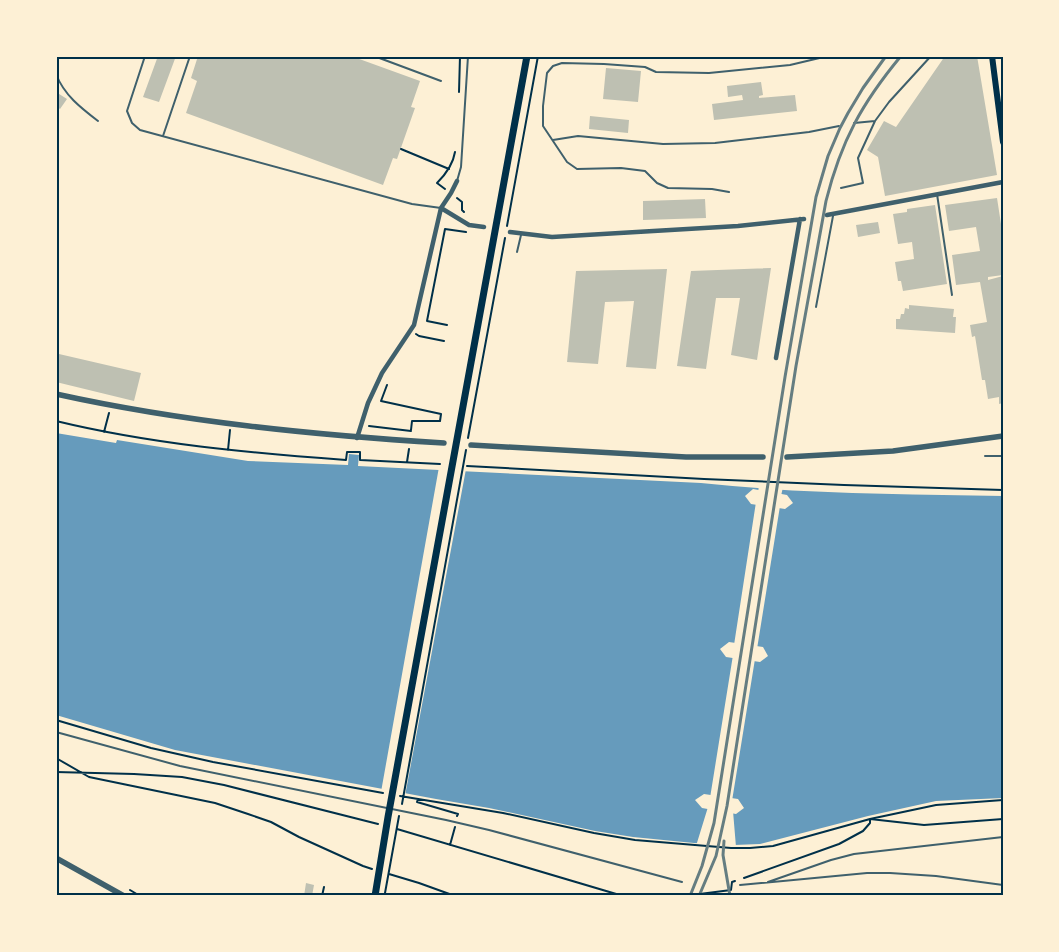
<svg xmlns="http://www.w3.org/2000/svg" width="1059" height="952" font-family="'DejaVu Sans',sans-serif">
<rect width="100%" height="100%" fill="#fdf0d5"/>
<!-- water -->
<path fill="#669bbc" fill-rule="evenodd" d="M56,433L116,443L117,440L248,461L348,465L349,454L359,455L358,466L701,483C801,494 902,494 1003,496V798L936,801L868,816L760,844L734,845L694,843L633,837L595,831L489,808L436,799L175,750L56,715ZM753,489L787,495L793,503L785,509L751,504L745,496ZM729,642L763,647L768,656L760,662L726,657L720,649ZM704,794L738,799L744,808L736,814L702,808L695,800Z"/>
<!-- pier -->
<path fill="#fdf0d5" d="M439,467L466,469L405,796L381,792Z
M759,485L783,487L781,496L758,493Z
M756,502L780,506L757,649L734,645Z
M733,655L755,659L732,801L710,798Z
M708,807L733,811L736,847L696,846Z"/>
<!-- building -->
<path fill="#bec0b2" d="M158,56H176L159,102L143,97Z
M198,56H351L420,81L411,107L415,108L397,159L393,158L383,185L186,113L197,81L191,78Z
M945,56H977L997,175L885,196L878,157L867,150L884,121L896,127Z
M606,68L641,71L638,102L603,99Z
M761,82L763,95L759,96V98L795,95L797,111L714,120L712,104L743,100L742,95L728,97L727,86Z
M56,92L67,99L60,109L56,106Z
M590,116L629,120L628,133L589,129Z
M997,198L1003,237V275L988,277V280L1003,276V403L999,404V397L988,399L985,380H982L975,336L972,337L970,325L987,322L980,282L956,285L952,255L980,251L976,227L949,231L945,205Z
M705,199L706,218L643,220V201Z
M935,205L947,284L903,291L901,281H898L895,262L914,259L912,242L898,244L893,214L907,212V209Z
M878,222L880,233L858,237L856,225Z
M771,268L757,360L731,355L740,298H716L706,369L677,366L691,271Z
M667,269L656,369L626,367L634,301L605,302L598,364L567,362L576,271Z
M909,305L954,309L953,317H956L955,333L896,329V319H900L901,314H904L905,308L909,309Z
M59,354L141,373L134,401L56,382V367Z
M306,883L314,885L312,896H304Z"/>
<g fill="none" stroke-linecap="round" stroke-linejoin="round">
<!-- path -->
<path stroke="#003049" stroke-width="2" d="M459,92L460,56
M401,149L449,169
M445,189L437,183C446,174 453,165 455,152
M457,198L462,202V210L464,212
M507,226L538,56
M447,325L427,321L445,229L466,232
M416,334L419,336L444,341
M387,385L381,401L441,414L440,421H412L411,430
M56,421C151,444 249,453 346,460L347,452H360V460L440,464
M369,426L411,431
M104,432L109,413
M468,438L505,238
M228,450L230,430
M407,462L409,449
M467,466L704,479L844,485L1003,490
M56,720L151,748L213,762L383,793
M56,758L89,777L215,803L248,814L271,822L299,837L363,866L372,869
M56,772L134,774L182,777L224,785L378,824
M400,796L503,813L594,833L635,840L731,848H750L773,846L870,819L936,805L1003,800
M418,799L417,802L458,814L457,816
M402,804L466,450
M397,829L623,896
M450,845L455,827
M389,874L419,883L455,896
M744,878L839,844L863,831L870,823V819L924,825L1003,819
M130,890L140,896
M385,893L399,816
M322,896L324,887
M684,896L731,890L732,882L735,881"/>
<!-- service -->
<path stroke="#3f606c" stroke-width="2" d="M145,56L127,111L132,123L140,130L412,204L441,208
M374,56L441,81
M56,74C64,95 81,108 98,121
M854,123L875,121
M163,136L190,56
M553,140L578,136L663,144L715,143L809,132L839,126
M457,181L461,167L468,56
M841,188L863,183L858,158L875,121L889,102L931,56
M729,192L712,189L668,188L657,183L645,171L621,168L577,169L567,162L543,126V106L547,73L553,66L562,63L604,64L645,67L656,72L709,73L790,65L828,56
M937,194L952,295
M517,252L521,235
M816,307L833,216
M985,456H1003
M56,732L180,766L446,820L489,830L682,882
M768,882L831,860L854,854L1003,837
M740,885L867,873H890L936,876L1003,885"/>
<!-- minor -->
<path stroke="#3f606c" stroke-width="4.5" d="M441,208L469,225L484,227
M827,215L1003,182
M510,232L552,237L738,226L804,219
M776,358L800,219
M357,438L368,403L382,373L414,325L441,208L451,193L457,181"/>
<!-- tertiary -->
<path stroke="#3f606c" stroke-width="5.5" d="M56,394C183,422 314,435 444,443
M471,445L686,457H763
M787,457L893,451L1003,436
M56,858L124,896"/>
<!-- secondary -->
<path stroke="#003049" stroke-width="6" d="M992,56L1003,142"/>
<!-- primary -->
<path stroke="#003049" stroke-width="7" d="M375,896L388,817L527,56"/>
<!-- rail -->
<path stroke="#657d81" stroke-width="3" d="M724,841L723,855L730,896
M690,896L702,866L714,823L785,377L816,197L828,156L840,128L848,113L863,88L886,56
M699,896L716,856L727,806L796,366L826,201C841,141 862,103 901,56"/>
</g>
<!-- border -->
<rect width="1059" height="952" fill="none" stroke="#fdf0d5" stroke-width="115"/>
<rect x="58" y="58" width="944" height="836" fill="none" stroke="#003049" stroke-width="2"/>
</svg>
